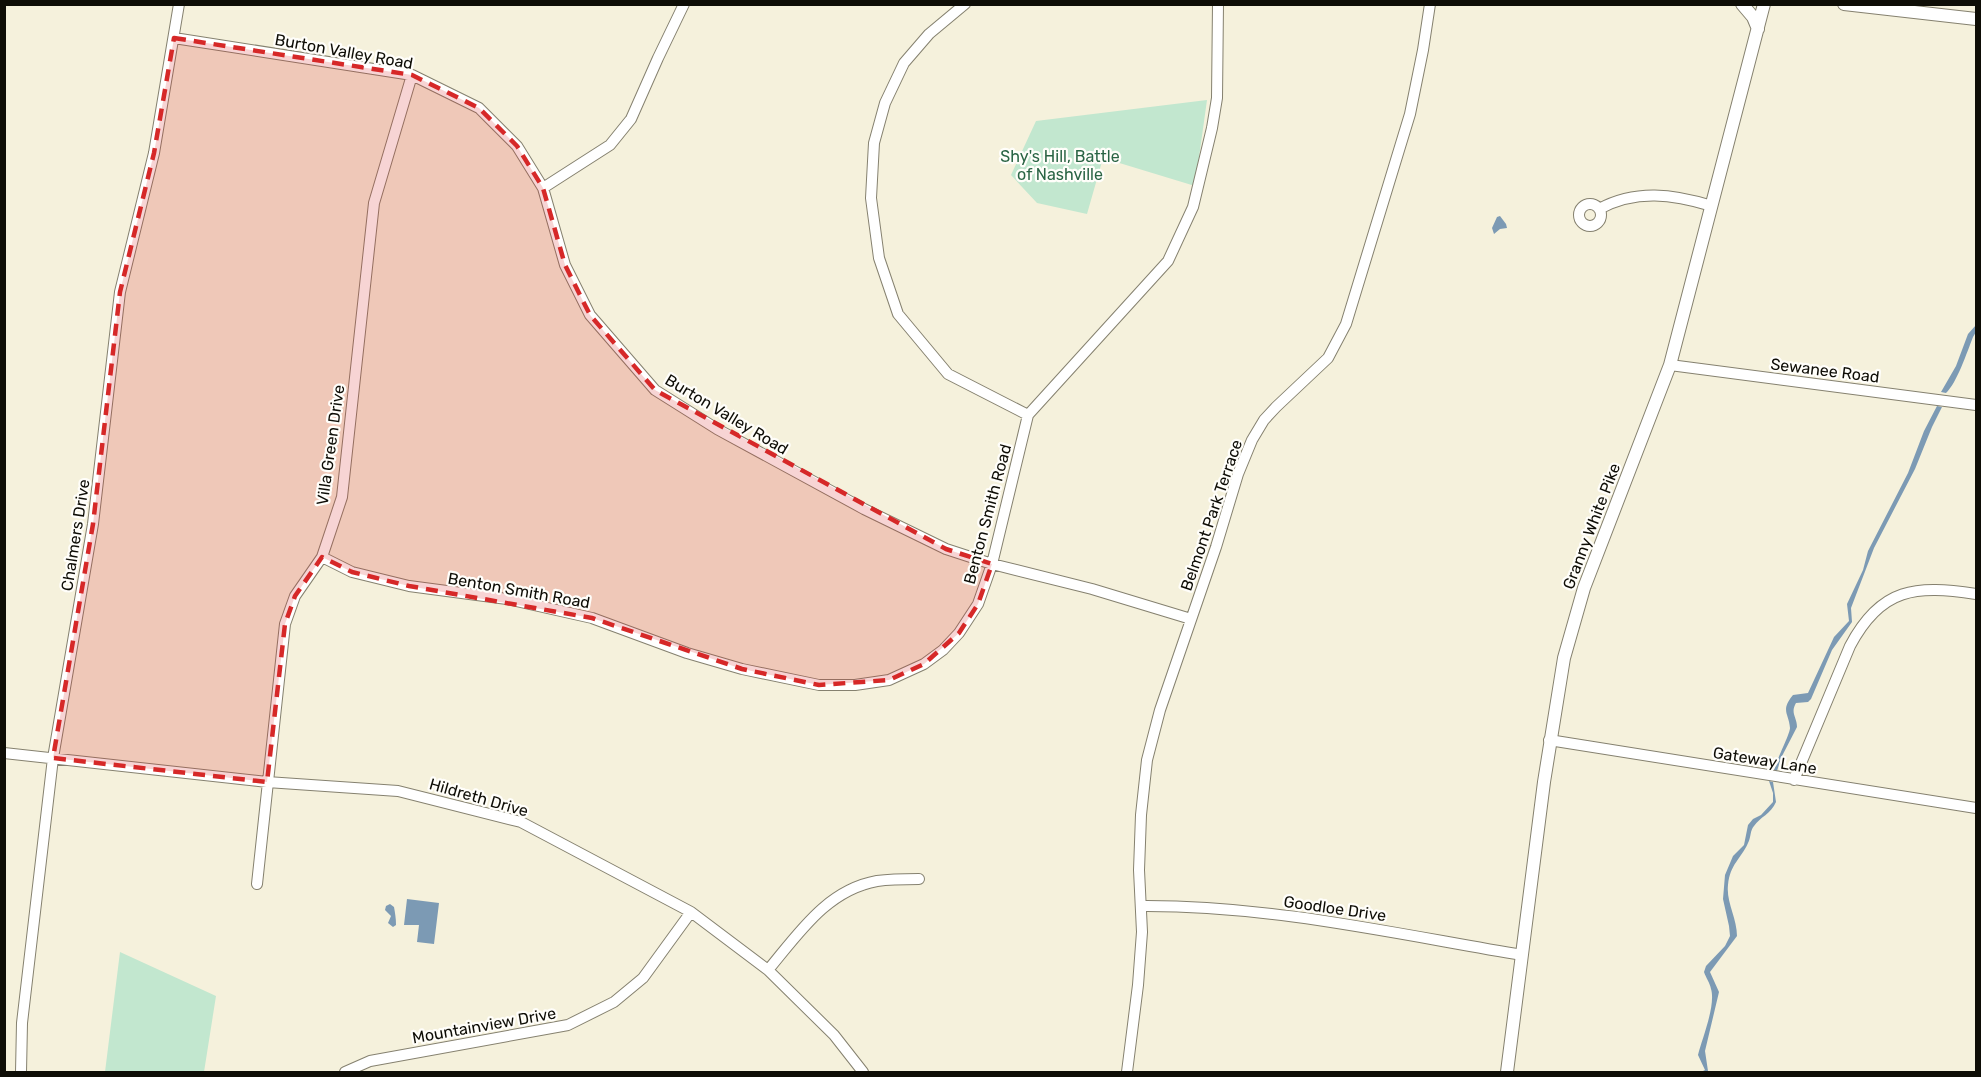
<svg xmlns="http://www.w3.org/2000/svg" width="1981" height="1077" font-family="Rubik,sans-serif">
<rect width="100%" height="100%" fill="#f5f1dc"/>
<!-- green -->
<path fill="#c2e7cf" d="M1207,100L1195,186L1103,158L1087,214L1037,203L1011,175L1036,121Z
M120,952L216,996L204,1072H105Z"/>
<!-- water -->
<path fill="#7c9ab4" d="M1500,216L1506,224L1507,228L1500,229L1494,234L1492,228L1497,217Z
M1976,325V332L1973,337C1967,352 1957,383 1946,393L1941,392L1956,366L1968,334Z
M1937,406L1942,407L1932,427L1915,469L1874,548L1851,608L1852,622L1832,650L1811,699L1808,702L1796,703C1790,713 1797,717 1797,727L1781,758L1777,771L1774,770C1776,761 1790,734 1790,728C1789,713 1780,711 1793,695L1808,693L1834,637L1849,621L1847,604L1863,570L1868,551L1908,473L1924,431Z
M1769,781L1773,782L1776,802C1771,814 1760,817 1754,826C1750,830 1751,838 1748,843C1741,859 1730,864 1728,885C1726,902 1737,918 1737,936L1710,972L1719,992L1705,1051L1708,1071L1701,1072L1705,1070L1698,1055C1702,1039 1716,1005 1711,989C1710,983 1706,978 1704,972L1706,966L1725,946L1730,936L1729,926L1723,899L1725,875L1733,856L1744,845L1748,825L1753,819L1761,815L1773,802V793Z
M407,899L439,903L434,944L417,942L419,925H404Z
M390,904L394,907C395,913 396,918 396,925L393,927L388,923L391,916L385,910L386,906Z"/>
<g fill="none" stroke-linecap="round" stroke-linejoin="round">
<!-- minor casing -->
<g stroke="#85816f" stroke-width="12">
<path id="minor" d="M965,4L929,34L904,63L885,103L874,143L871,198L879,258L898,314L948,374L1028,415
M174,38L412,75L479,108L517,146L543,188L565,265L590,315L655,390L717,429L864,509L946,549L992,564L1092,589L1191,619
M543,188L610,145L631,119L658,58L684,4
M1579 215a11 11 0 1 1 22 0a11 11 0 1 1-22 0Z
M1599,209C1636,189 1673,194 1712,206
M1670,365L1976,405
M322,557L352,572L409,586L507,599L592,618L687,653L742,669L819,685H855L889,680L924,664L943,650L959,633L978,604L992,564L1028,415L1168,261L1193,207L1212,128L1217,98L1218,4
M1549,740L1976,808
M4,753L267,782L398,791L521,822L691,912L768,970L834,1035L863,1072
M1794,780L1850,646C1881,587 1916,585 1976,594
M257,884L285,624L295,596L322,557L342,497L374,203L412,75
M1141,906C1270,905 1396,934 1522,955
M768,970C799,933 827,890 877,881C891,879 905,879 919,879
M21,1072L22,1023L53,758L93,524L120,292L154,153L179,4
M345,1072L370,1061L568,1025L614,1002L643,978L691,912
M1127,1072L1138,985L1142,932L1139,870L1141,815L1147,760L1160,710L1216,547L1238,474L1252,440L1264,420L1276,407L1328,358L1346,324L1410,114L1423,50L1430,4"/>
</g>
<!-- major casing -->
<g stroke="#85816f" stroke-width="14">
<path id="major" d="M1742,4L1753,17L1758,29
M1844,4L1976,19
M1507,1072L1544,782L1564,658L1584,588L1670,365L1764,4"/>
</g>
<!-- minor -->
<use href="#minor" stroke="#fff" stroke-width="10"/>
<!-- major -->
<use href="#major" stroke="#fff" stroke-width="12"/>
</g>
<!-- marked area -->
<path fill="#d62828" fill-opacity="0.2" stroke="#d62828" stroke-width="4.5" stroke-dasharray="12 8" stroke-linejoin="round" d="M174,38L412,75L479,108L517,146L543,188L565,265L590,315L655,390L946,549L992,564L978,604L959,633L924,664L889,680L819,685L742,669L592,618L409,586L352,572L322,557L295,596L285,624L267,782L53,758L93,524L120,292L154,153Z"/>
<g text-anchor="middle" stroke-width="4.5" stroke-linejoin="round" paint-order="stroke">
<!-- street labels -->
<g font-size="16" fill="#0e0d06" stroke="#fffefa">
<text transform="translate(344 51) rotate(10)" y="6">Burton Valley Road</text>
<text transform="translate(1825 370) rotate(7)" y="6">Sewanee Road</text>
<text transform="translate(727 414) rotate(31)" y="6">Burton Valley Road</text>
<text transform="translate(330 445) rotate(-82)" y="6">Villa Green Drive</text>
<text transform="translate(987 514) rotate(-75)" y="6">Benton Smith Road</text>
<text transform="translate(1211 515) rotate(-71)" y="6">Belmont Park Terrace</text>
<text transform="translate(1591 526) rotate(-69)" y="6">Granny White Pike</text>
<text transform="translate(75 535) rotate(-81)" y="6">Chalmers Drive</text>
<text transform="translate(519 590) rotate(10)" y="6">Benton Smith Road</text>
<text transform="translate(1765 760) rotate(9)" y="6">Gateway Lane</text>
<text transform="translate(479 797) rotate(16)" y="6">Hildreth Drive</text>
<text transform="translate(1335 908) rotate(8)" y="6">Goodloe Drive</text>
<text transform="translate(484 1025) rotate(-10)" y="6">Mountainview Drive</text>
</g>
<!-- park labels -->
<g font-size="16" fill="#2a6444" stroke="#fffefa">
<text x="1060" y="162">Shy's Hill, Battle<tspan x="1060" dy="18">of Nashville</tspan></text>
</g>
</g>
<!-- border -->
<rect width="1981" height="1077" fill="none" stroke="#0e0d06" stroke-width="12"/>
</svg>
